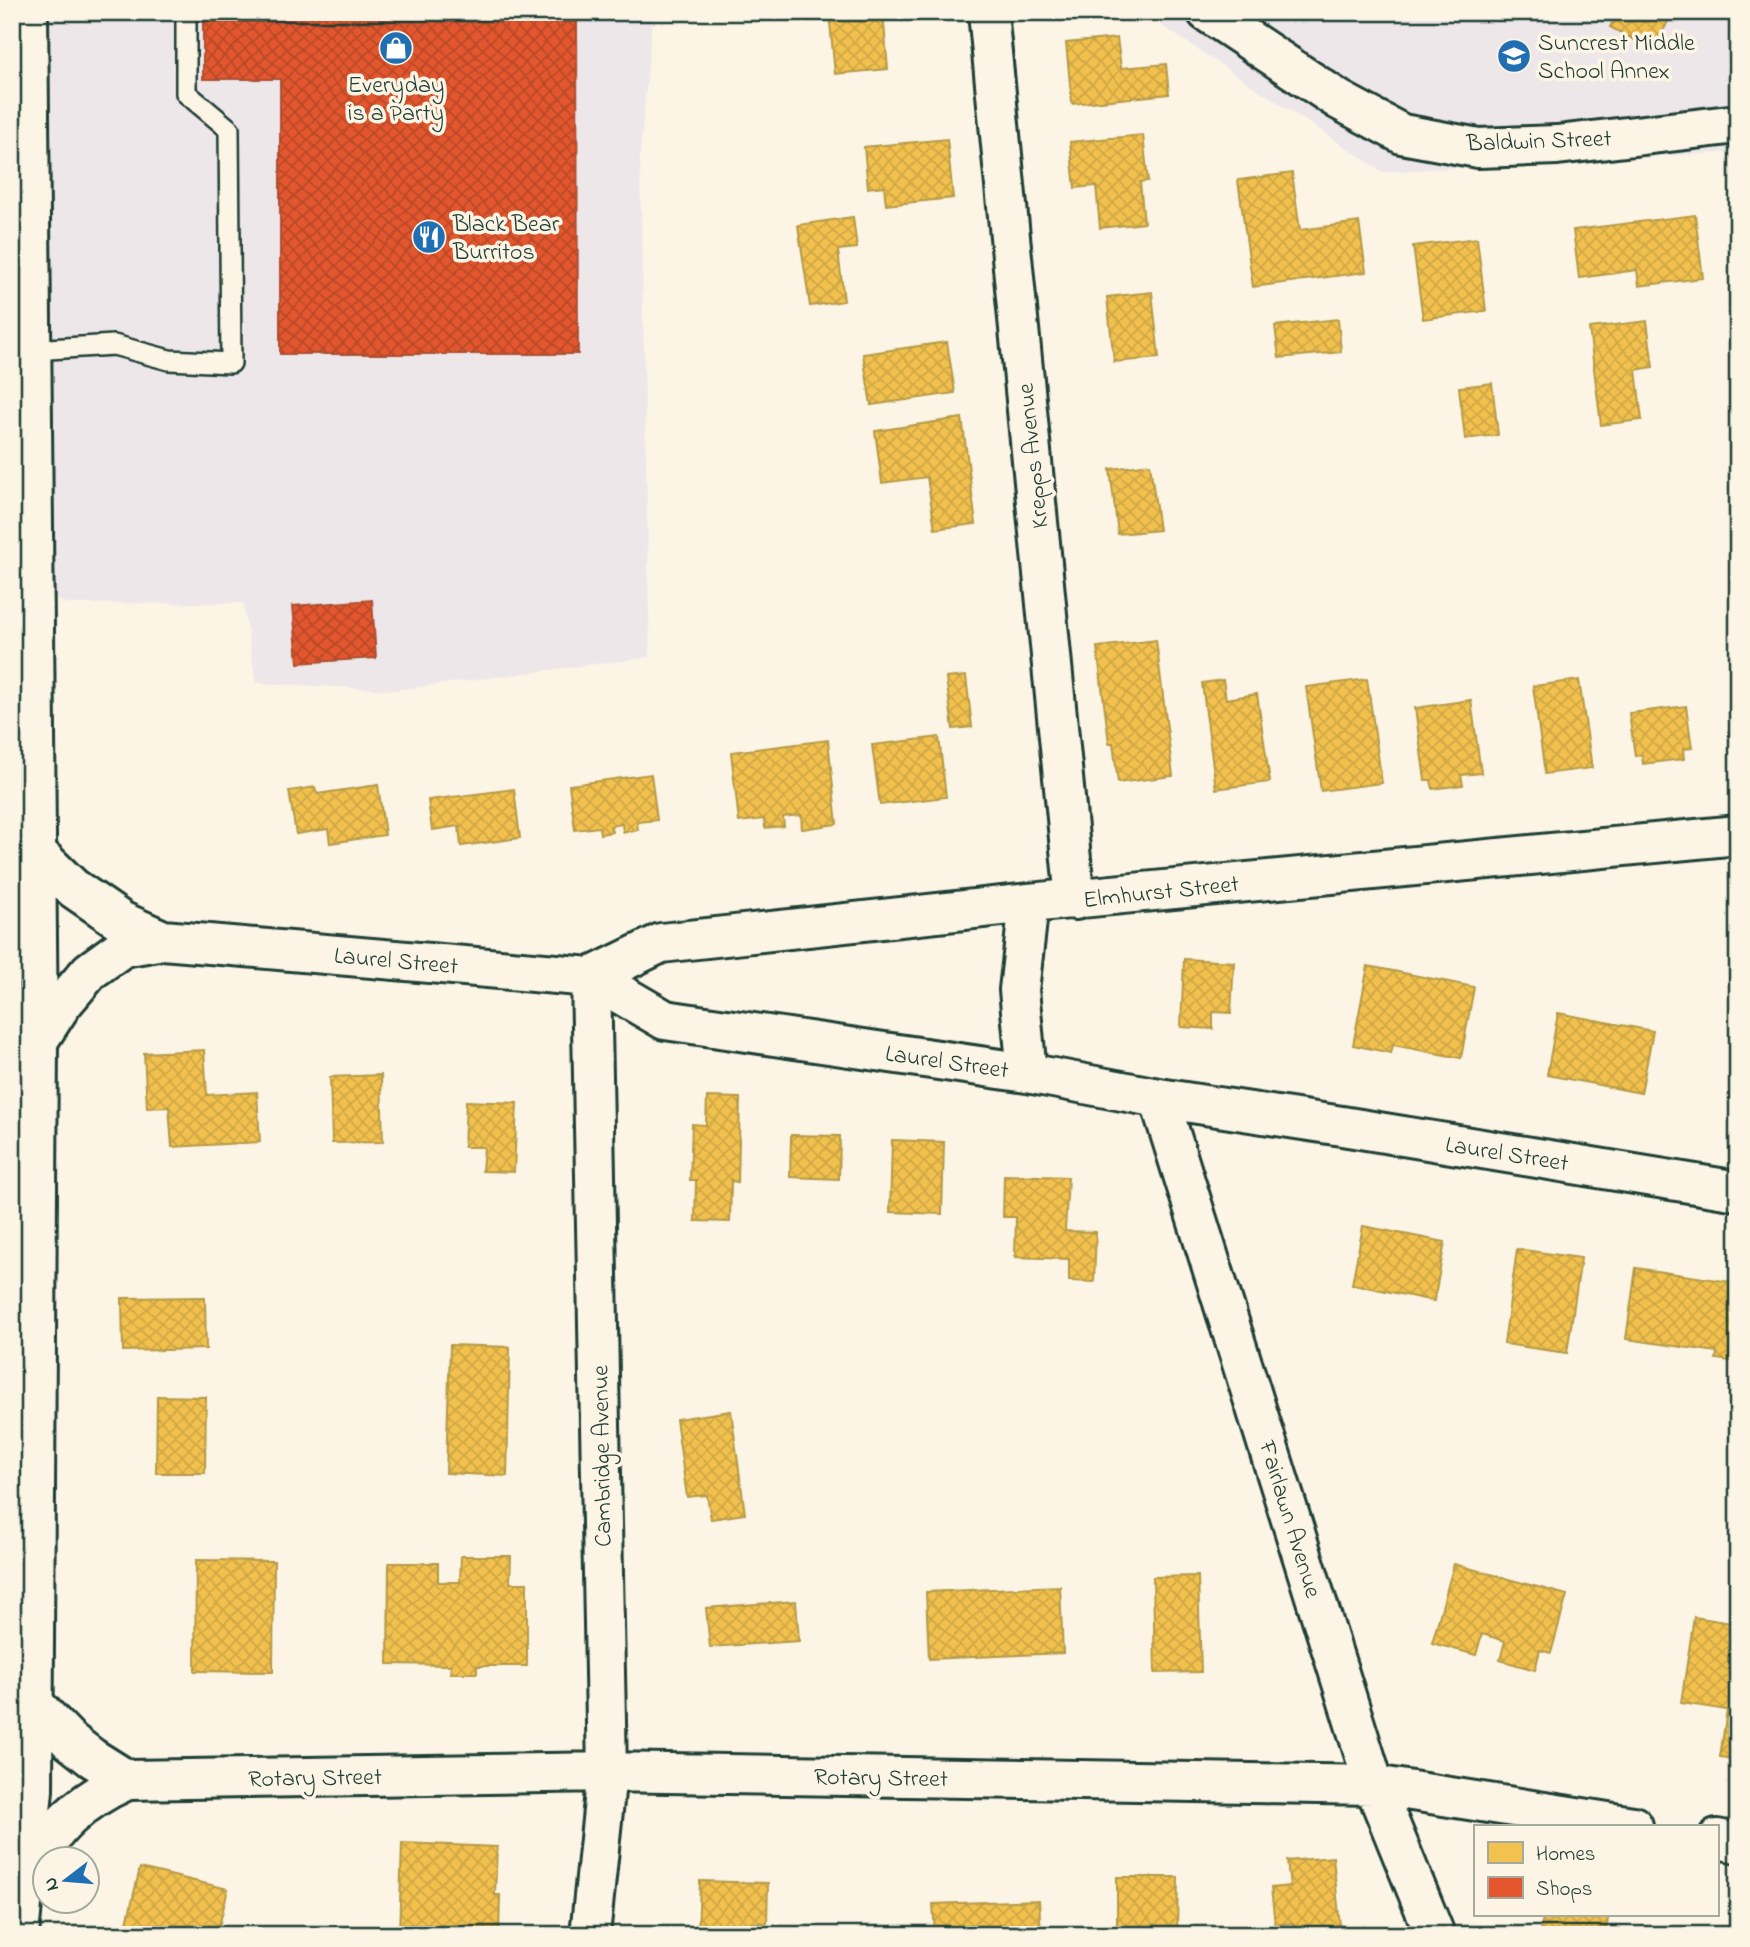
<svg xmlns="http://www.w3.org/2000/svg" width="1750" height="1947" font-family="'Indie Flower',sans-serif">
<defs>
<pattern id="homes-cross-hatch" width="8" height="8" patternUnits="userSpaceOnUse" patternTransform="scale(1.75)"><rect width="8" height="8" fill="#f2c14e"/><path d="M0 0l8 8M0 8l8-8" fill="none" stroke="#cfa745"/></pattern>
<pattern id="shops-cross-hatch" width="8" height="8" patternUnits="userSpaceOnUse" patternTransform="scale(1.75)"><rect width="8" height="8" fill="#e4572e"/><path d="M0 0l8 8M0 8l8-8" fill="none" stroke="#b84928"/></pattern>
</defs>
<rect width="100%" height="100%" fill="#fcf5e5"/>
<filter id="ink" filterUnits="userSpaceOnUse"><feTurbulence type="fractalNoise" baseFrequency=".0143" numOctaves="2"/><feDisplacementMap in="SourceGraphic" scale="14" xChannelSelector="R" yChannelSelector="G"/><feConvolveMatrix kernelMatrix="1 2 1 2 8 2 1 2 1" color-interpolation-filters="sRGB"/></filter>
<g filter="url(#ink)">
<!-- built -->
<path fill="#eee7ea" d="M12,12H653L640,156L650,657L396,690L256,683L243,603L67,604L12,578Z
M1141,12H1738V152L1383,172Z"/>
<!-- homes -->
<path fill="url(#homes-cross-hatch)" stroke="#b39946" stroke-width="2" d="M829,12H883L888,69L835,74Z
M1618,12H1673L1653,50L1610,27Z
M1117,38L1121,68L1166,64L1169,94L1072,104L1066,43Z
M1143,135L1148,181L1140,182L1144,223L1100,228L1096,186L1075,188L1070,142Z
M947,139L953,198L886,205L884,186L868,188L864,147Z
M1292,173L1300,230L1359,222L1366,272L1253,287L1238,180Z
M1695,215L1703,278L1639,286L1637,270L1579,278L1573,230Z
M853,217L857,248L838,250L844,301L810,306L798,225Z
M1477,238L1486,311L1423,319L1413,246Z
M1152,292L1159,358L1114,362L1107,297Z
M1338,319L1341,352L1279,358L1275,326Z
M1647,321L1653,367L1636,370L1642,420L1601,425L1589,328Z
M947,342L955,393L871,405L863,354Z
M1492,383L1498,435L1465,439L1459,387Z
M962,418L976,524L935,529L927,477L882,483L875,431Z
M1150,464L1159,530L1118,534L1110,469Z
M1156,640L1173,776L1118,783L1113,743H1109L1097,647Z
M966,676L972,727L953,729L946,678Z
M1367,679L1382,783L1321,791L1306,687Z
M1223,680L1226,699L1257,694L1270,782L1216,789L1202,683Z
M1579,680L1592,768L1545,774L1533,686Z
M1471,700L1481,773L1461,775L1463,785L1433,789L1431,780H1425L1415,708Z
M1686,706L1692,748L1683,749L1684,759L1643,764L1642,755L1635,756L1629,713Z
M939,737L946,797L880,805L872,745Z
M828,740L837,824L802,829L801,815L783,817L784,826L765,828L764,819L739,822L731,752Z
M651,774L657,820L637,822L638,830L623,832L622,824L610,826L612,832L600,834L599,827L575,830L569,785Z
M378,785L385,835L330,843L328,829L296,834L289,791L315,787L317,794Z
M514,789L520,838L461,846L459,826L432,830L428,800Z
M1184,959L1234,962L1231,1013L1213,1012V1029L1181,1027Z
M1368,966L1474,987L1461,1058L1393,1045L1391,1053L1353,1045Z
M1558,1013L1653,1031L1641,1093L1547,1075Z
M204,1050L207,1095L257,1092L260,1142L172,1147L169,1107L147,1108L144,1053Z
M381,1075L383,1142L332,1143L330,1077Z
M707,1097L740,1098L738,1182L731,1181L730,1222L695,1221L696,1180H690L692,1124L706,1125Z
M466,1101L517,1103L514,1172L482,1171L484,1147H464Z
M791,1135L840,1136L839,1179L790,1177Z
M892,1140L944,1142L942,1214L890,1212Z
M1004,1175L1068,1177L1065,1231L1096,1232L1094,1282L1069,1281V1259L1015,1257L1016,1217H1003Z
M1363,1226L1445,1242L1434,1301L1352,1284Z
M1517,1249L1581,1258L1567,1353L1504,1344Z
M1636,1268L1738,1283V1362L1716,1359L1717,1352L1626,1339Z
M205,1297L206,1349L123,1351L122,1298Z
M450,1345L510,1347L507,1476L446,1473Z
M157,1396L206,1397L205,1473H156Z
M731,1411L745,1514L711,1519L707,1495L687,1497L676,1419Z
M461,1556H511L510,1583H527V1666H477V1673H450L451,1665L388,1664L389,1563H438V1582H460Z
M196,1560L274,1561L273,1672L195,1671Z
M1454,1564L1567,1595L1551,1653L1540,1650L1535,1670L1500,1660L1505,1641L1482,1634L1476,1655L1432,1643Z
M1198,1576L1201,1672L1155,1673L1153,1577Z
M1060,1586L1063,1653L929,1659L926,1592Z
M796,1601L799,1641L710,1647L706,1608Z
M1694,1617L1738,1624V1760L1720,1757L1727,1710L1681,1703Z
M402,1843L497,1847L495,1895H500L499,1935H399Z
M1333,1857L1341,1935H1294L1293,1923L1275,1925L1271,1888L1290,1886L1287,1861Z
M140,1868L228,1889L217,1935H124Z
M1117,1877H1178L1177,1933L1117,1935Z
M700,1881L768,1883L767,1923H748V1935H698Z
M1039,1900L1041,1935H935L933,1904Z
M1544,1914H1609L1605,1935H1539Z"/>
<!-- shops -->
<path fill="url(#shops-cross-hatch)" stroke="#a94f30" stroke-width="2" d="M203,12H577L578,354H280V79H203Z
M372,600L376,658L298,663L293,606Z"/>
<g fill="none" stroke-linecap="round" stroke-linejoin="round">
<!-- service casing -->
<g stroke="#1f3d34" stroke-width="24">
<path id="service" d="M32,350L114,345L169,360L231,363L229,129L186,93V12"/>
</g>
<!-- minor casing -->
<g stroke="#1f3d34" stroke-width="44">
<path id="minor" d="M988,12L1075,900
M1207,12L1339,100L1402,134L1478,148L1557,145L1738,124
M12,848L36,852L73,888L121,921L163,940
M38,1041L62,1004L90,971L123,947L163,940L591,977L665,1020L1027,1073L1159,1098L1342,1126L1738,1191
M1027,1073L1019,990L1029,903
M1159,1098L1374,1785L1435,1935
M12,1730L33,1703L69,1740L92,1758L127,1780
M1717,1839L1738,1843
M15,1867L25,1874C53,1830 77,1802 127,1780L607,1772L1374,1785L1633,1826
M590,1935L607,1772L591,977L661,943L1029,903L1738,835"/>
</g>
<!-- tertiary casing -->
<g stroke="#1f3d34" stroke-width="44">
<path id="tertiary" d="M19,1935L33,1790L38,1041L28,12"/>
</g>
<!-- service -->
<use href="#service" stroke="#fcf5e5" stroke-width="19"/>
<!-- minor -->
<use href="#minor" stroke="#fcf5e5" stroke-width="38"/>
<!-- tertiary -->
<use href="#tertiary" stroke="#fcf5e5" stroke-width="38"/>
</g>
</g>
<!-- icons -->
<defs>
<g id="shop-disc" transform="scale(1.75)"><circle r="9.5" fill="#1f6fb2" stroke="#fcf5e5"/><path d="M-5-2.5h2.3a2.7 3.5 0 0 1 5.4 0H5L5.5 6h-11ZM-1.5-2.5h3a1.5 2.3 0 0 0-3 0Z" fill="#fff"/></g>
<g id="school-disc" transform="scale(1.75)"><circle r="9.5" fill="#1f6fb2" stroke="#fcf5e5"/><path d="M0-5L7-2L0 1L-7-2ZM-4 1L0 2.5L4 1V4Q0 6-4 4Z" fill="#fff"/></g>
<g id="restaurant-disc" transform="scale(1.75)"><circle r="9.5" fill="#1f6fb2" stroke="#fcf5e5"/><path d="M-5-6h1v4h1v-4h1v4h1v-4h1v5L-1.5 .5V6h-2V.5L-5-1ZM5-6V6H3V1.5H1.5Q1.5-4 5-6Z" fill="#fff"/></g>
</defs>
<g fill-rule="evenodd">
<use href="#shop-disc" x="396" y="48"/>
<use href="#school-disc" x="1514" y="56"/>
<use href="#restaurant-disc" x="429" y="237"/>
</g>
<g text-anchor="middle" stroke-width="7" stroke-linejoin="round" paint-order="stroke">
<!-- poi labels -->
<g font-size="24" fill="#1f3d34" stroke="#fcf5e5" text-anchor="start">
<text x="1538" y="50">Suncrest Middle<tspan x="1538" dy="28">School Annex</tspan></text>
<text x="396" y="92" text-anchor="middle">Everyday<tspan x="396" dy="28">is a Party</tspan></text>
<text x="453" y="231">Black Bear<tspan x="453" dy="28">Burritos</tspan></text>
</g>
<!-- street labels -->
<g font-size="24" fill="#1f3d34" stroke="#fcf5e5">
<text transform="translate(1539 140) rotate(-2)" y="8">Baldwin Street</text>
<text transform="translate(1032 456) rotate(-96)" y="8">Krepps Avenue</text>
<text transform="translate(1161 891) rotate(-6)" y="8">Elmhurst Street</text>
<text transform="translate(396 960) rotate(5)" y="8">Laurel Street</text>
<text transform="translate(947 1061) rotate(8)" y="8">Laurel Street</text>
<text transform="translate(1507 1153) rotate(9)" y="8">Laurel Street</text>
<text transform="translate(601 1456) rotate(-91)" y="8">Cambridge Avenue</text>
<text transform="translate(1291 1519) rotate(73)" y="8">Fairlawn Avenue</text>
<text transform="translate(315 1777) rotate(-1)" y="8">Rotary Street</text>
<text transform="translate(881 1777) rotate(1)" y="8">Rotary Street</text>
</g>
</g>
<!-- margin -->
<rect width="1750" height="1947" fill="none" stroke="#fcf5e5" stroke-width="42"/>
<rect x="21" y="21" width="1708" height="1905" fill="none" stroke="#1f3d34" stroke-width="2.5" filter="url(#ink)"/>
<!-- legend -->
<rect x="1474" y="1825" width="245" height="91" fill="#fcf5e5" stroke="#a4ab9e" stroke-width="2"/>
<rect x="1488" y="1842" width="35" height="21" fill="#f2c14e" stroke="#a4ab9e" stroke-width="2"/>
<text x="1536" y="1860" font-size="21" fill="#1f3d34">Homes</text>
<rect x="1488" y="1877" width="35" height="21" fill="#e4572e" stroke="#a4ab9e" stroke-width="2"/>
<text x="1536" y="1895" font-size="21" fill="#1f3d34">Shops</text>
<!-- north arrow -->
<g transform="translate(66 1880) rotate(254)"><circle r="33" fill="#fcf5e5" stroke="#a4ab9e" stroke-width="2"/>
<path d="M0-5L12 26L0 18L-12 26Z" fill="#1f6fb2"/>
<text y="-10" font-size="19" font-weight="bold" text-anchor="middle" fill="#1f3d34">N</text>
</g>
</svg>
